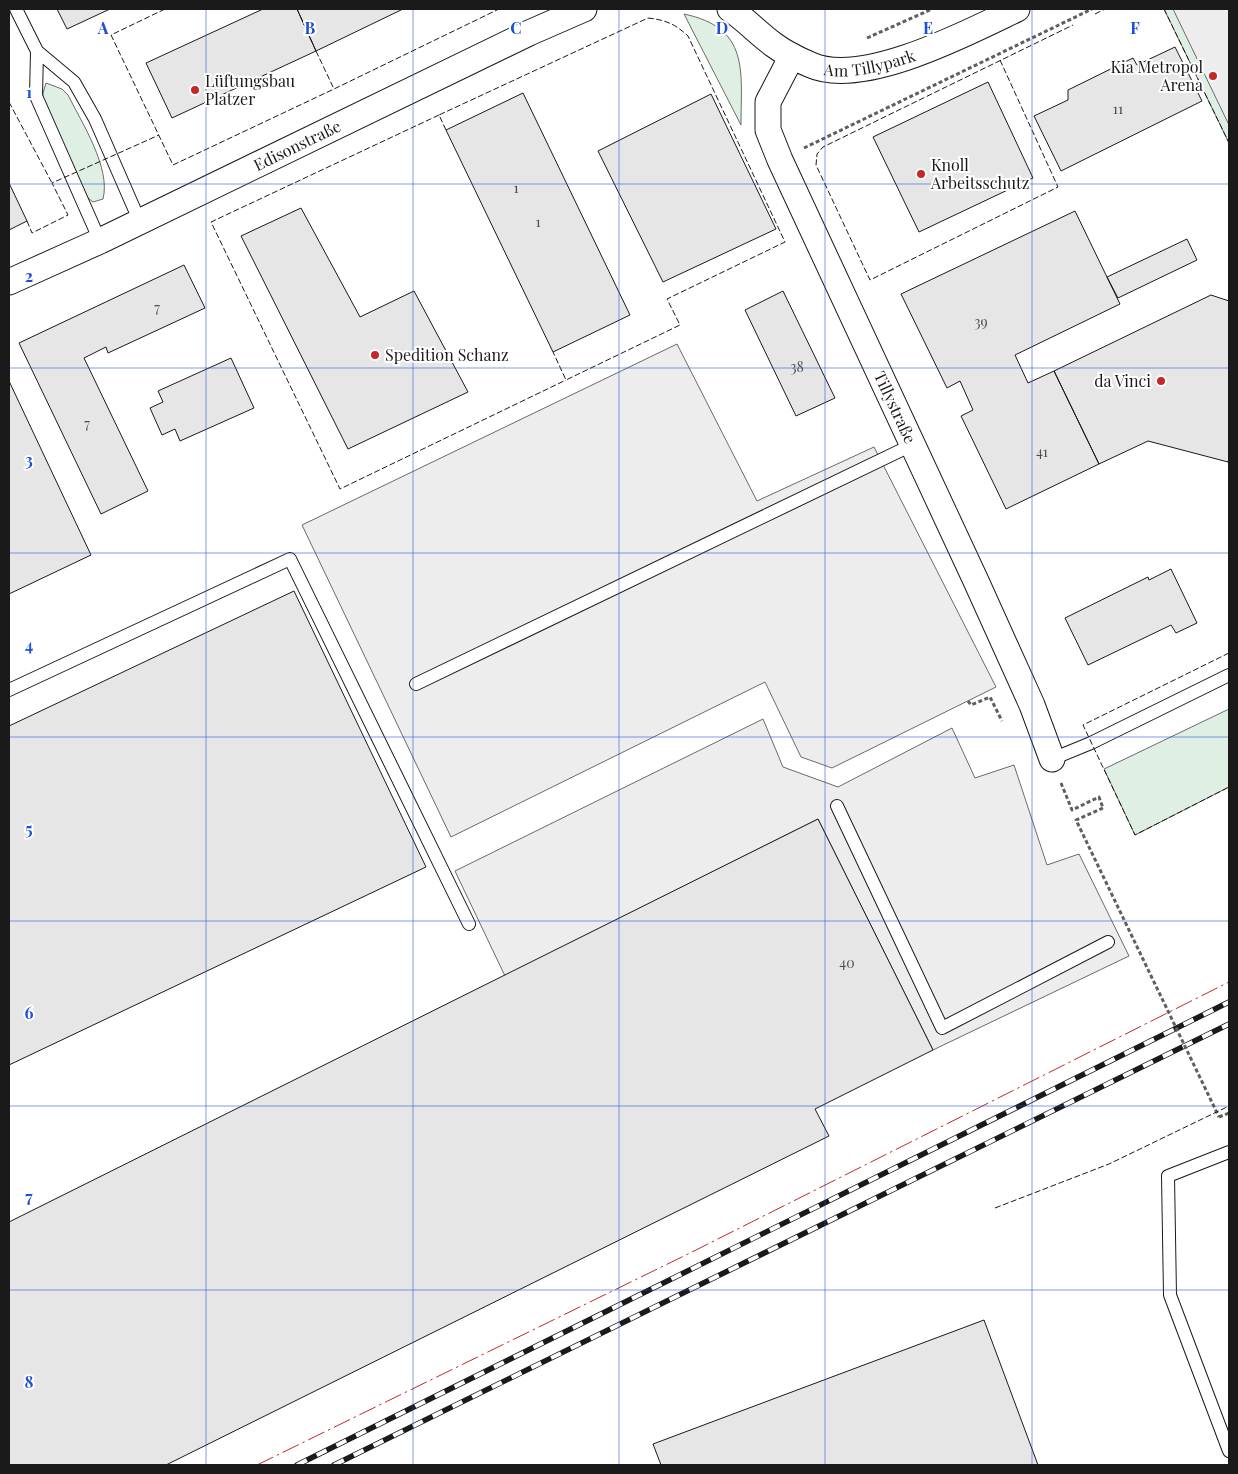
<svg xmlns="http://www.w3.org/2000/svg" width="1238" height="1474" font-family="'Playfair Display',serif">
<rect width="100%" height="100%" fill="#fff"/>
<!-- green -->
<path fill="#e0efe3" stroke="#6a6a6a" d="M1164,9H1229V143Z
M684,14C750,28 741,71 741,125Z
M46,83L62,89L68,95C82,123 111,168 103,199L93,202L88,198L82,187L43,104V93Z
M1229,709V787L1135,835L1104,769Z"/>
<!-- parking -->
<path fill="#ededed" stroke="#6a6a6a" d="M1173,9H1229V125Z
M677,344L757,501L874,447L996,687L832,768L801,757L765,682L451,837L302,525Z
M763,719L783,767L838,787L952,728L975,778L1014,765L1047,865L1079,854L1129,956L933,1050L818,819L505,976L455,871Z"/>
<!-- building -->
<path fill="#e6e6e6" stroke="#1a1a1a" d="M57,9H110L67,29Z
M263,9H297L316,51L172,118L146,63Z
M297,9H403L316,51Z
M1175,47L1202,101L1061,171L1034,116L1068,100V90L1133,58L1137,65Z
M988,82L1033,178L919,232L873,137Z
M523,93L630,315L553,352L446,130Z
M711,94L776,229L663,282L598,151Z
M9,183L27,221L9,230Z
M301,208L360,317L414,291L468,392L348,449L241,236Z
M1075,211L1120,304L1015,355L1028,383L1054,371L1099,464L1006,509L961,416L973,410L960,381L947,388L901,294Z
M1187,239L1197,260L1118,298L1107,277Z
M184,265L205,308L108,353L106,347L84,358L148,491L101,514L19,343Z
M783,291L835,398L796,416L745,310Z
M1211,295L1229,301V457L1228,462L1148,441L1099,464L1054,371Z
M231,358L254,408L180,441L175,429L162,435L150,408L163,402L158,391Z
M9,381L91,555L9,594Z
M1171,569L1197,623L1176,633L1171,625L1088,665L1065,618L1148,577L1149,580Z
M294,591L426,867L9,1065V726Z
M818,819L933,1050L815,1109L829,1136L166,1465H9V1222Z
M984,1320L1038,1465H661L653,1444Z"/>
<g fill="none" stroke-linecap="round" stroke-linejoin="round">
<!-- service casing -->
<g stroke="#1a1a1a" stroke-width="14">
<path id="service" d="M16,9L37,51L74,82L95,119L140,222
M37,51L36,96L100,241
M416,684L912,445
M9,690L290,559L469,924
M1052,759L1091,743L1229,675
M837,806L942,1028L1108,942
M1229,1152L1168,1176L1170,1295L1229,1451"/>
</g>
<!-- minor casing -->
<g stroke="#1a1a1a" stroke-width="27">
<g id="minor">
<path id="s1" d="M730,9C746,20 759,34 774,45C785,53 799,60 811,65C863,88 969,32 1017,9"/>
<path id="s2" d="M792,56L768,102V130L780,160L976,581L1032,705L1052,759"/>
<path id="s3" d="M9,282L100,241L529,33L584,9"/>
</g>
</g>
<!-- path -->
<path stroke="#5f5f5f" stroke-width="3" stroke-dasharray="4 2.5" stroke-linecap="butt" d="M867,38L932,9
M804,148L1092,9
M968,701L971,705L990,697L1002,721
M1061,783L1072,810L1099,797L1103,808
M1219,1117L1229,1113"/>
<!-- service -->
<use href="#service" stroke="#fff" stroke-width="12"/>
<!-- minor -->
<use href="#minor" stroke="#fff" stroke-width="25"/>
<!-- rail casing -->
<g stroke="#1a1a1a" stroke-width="5.5">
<path id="rail" d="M297,1465L1229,1002
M334,1465L1229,1024"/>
</g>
<!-- rail -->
<use href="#rail" stroke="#fff" stroke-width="4" stroke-dasharray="11" stroke-linecap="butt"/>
<!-- path-bridge -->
<path stroke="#5f5f5f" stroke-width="3" stroke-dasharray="4 2.5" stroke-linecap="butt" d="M1103,808L1076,820L1219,1117"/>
<!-- fence -->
<path stroke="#1a1a1a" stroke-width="1" stroke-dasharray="6 2.5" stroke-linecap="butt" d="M165,9L111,35L173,165L334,89
M1164,9L1229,143
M1095,14L1105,9
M316,51L334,89L499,9
M1000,60L1058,187L870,280L816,165L817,154L823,147L1073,25
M9,102L52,183
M439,115L211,222L340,489L566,380
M446,130L439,115L648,18C666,20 675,24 688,36L785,242L667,299L680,325L566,380L553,352
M27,221L32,233L68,215L52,183L159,135
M1229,653L1083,725L1135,835L1229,787
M995,1208L1109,1164L1229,1106"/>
<!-- power -->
<path stroke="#c62828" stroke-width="1" stroke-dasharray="18 4 2.5 4" stroke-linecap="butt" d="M257,1465L688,1254L1229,982"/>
</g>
<!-- grid -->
<path fill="none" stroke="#1d4ed8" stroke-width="1" stroke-opacity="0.55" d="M206,9V1465M413,9V1465M619,9V1465M825,9V1465M1032,9V1465M9,184H1229M9,368H1229M9,553H1229M9,737H1229M9,921H1229M9,1106H1229M9,1290H1229"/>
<!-- markers -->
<g fill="#c62828" stroke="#fff" stroke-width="2">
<circle cx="1213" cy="76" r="5"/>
<circle cx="195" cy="90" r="5"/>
<circle cx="921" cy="174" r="5"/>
<circle cx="375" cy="355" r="5"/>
<circle cx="1161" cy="381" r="5"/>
</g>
<g text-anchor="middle" stroke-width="4" stroke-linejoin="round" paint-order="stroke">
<!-- number labels -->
<g font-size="14" fill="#4d4d4d">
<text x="1118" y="114">11</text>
<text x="516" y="193">1</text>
<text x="538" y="227">1</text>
<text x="157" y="313">7</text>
<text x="981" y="327">39</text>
<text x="797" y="372">38</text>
<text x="87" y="429">7</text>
<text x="1042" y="457">41</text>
<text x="847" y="968">40</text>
</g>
<!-- street labels -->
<g font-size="16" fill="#1a1a1a" stroke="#fff">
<text dy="6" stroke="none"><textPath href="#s1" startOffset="159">Am Tillypark</textPath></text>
<text dy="6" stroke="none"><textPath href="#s3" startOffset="319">Edisonstraße</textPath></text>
<text dy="6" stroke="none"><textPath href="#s2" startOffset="385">Tillystraße</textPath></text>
</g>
<!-- poi labels -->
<g font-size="16" fill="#1a1a1a" stroke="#fff" text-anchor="start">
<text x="1203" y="73" text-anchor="end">Kia Metropol<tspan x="1203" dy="18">Arena</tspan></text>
<text x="205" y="87">Lüftungsbau<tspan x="205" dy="18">Platzer</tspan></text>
<text x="931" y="171">Knoll<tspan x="931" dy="18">Arbeitsschutz</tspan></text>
<text x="385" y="361">Spedition Schanz</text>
<text x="1151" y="387" text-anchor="end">da Vinci</text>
</g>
</g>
<g font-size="16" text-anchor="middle" font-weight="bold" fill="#1d4ed8" stroke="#fff" stroke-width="4" stroke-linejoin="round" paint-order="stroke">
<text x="103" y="34">A</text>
<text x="310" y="34">B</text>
<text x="516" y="34">C</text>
<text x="722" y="34">D</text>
<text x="928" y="34">E</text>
<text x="1135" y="34">F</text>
<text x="29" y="98">1</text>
<text x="29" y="282">2</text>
<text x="29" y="466">3</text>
<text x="29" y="651">4</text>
<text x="29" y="835">5</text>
<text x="29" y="1019">6</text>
<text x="29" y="1203">7</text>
<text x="29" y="1388">8</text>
</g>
<!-- border -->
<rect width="1238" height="1474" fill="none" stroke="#1a1a1a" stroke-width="20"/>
</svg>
